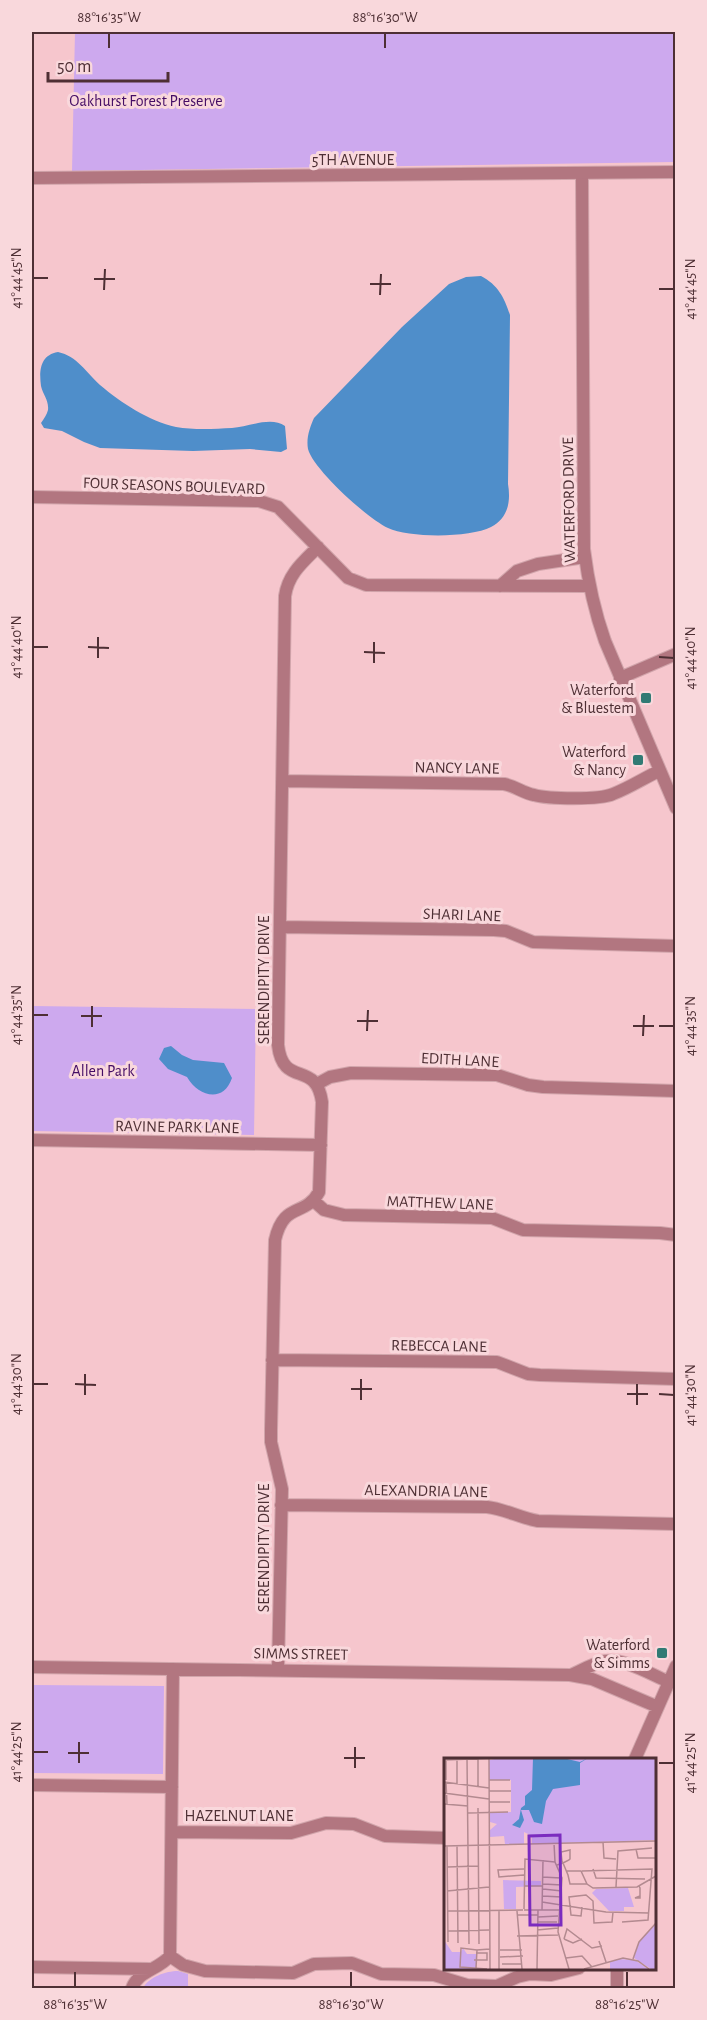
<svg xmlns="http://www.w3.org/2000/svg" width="707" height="2020" font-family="'Alegreya Sans',sans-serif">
<rect width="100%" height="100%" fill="#f6c6cd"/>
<!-- green -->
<path fill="#cda9ee" d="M75,32H675V162L72,171Z
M32,1006L256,1009L254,1135L32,1131Z
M32,1685L164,1686L163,1774L32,1773Z
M178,1971L188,1974V1988H143C149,1977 166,1971 178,1971Z"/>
<!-- water -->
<path fill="#4f8eca" d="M481,276C498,285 504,297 510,315L508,484C511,502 508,518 491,527C470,538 409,538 388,528C368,519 313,469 308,449C306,438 310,427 314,418L402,327L449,284L466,277Z
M58,352C77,356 86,372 100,385C121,403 149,421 176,427C193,430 214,429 232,428C248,427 271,416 285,426L287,449L281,452L250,449L193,451L100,448L84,442L62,431L44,428L41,423C44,419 47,414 48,410C49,400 43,395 41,386C39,371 40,355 58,352Z
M171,1046L182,1055L193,1060L224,1063L232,1078C223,1104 198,1096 187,1077L168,1069L159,1059L164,1048Z"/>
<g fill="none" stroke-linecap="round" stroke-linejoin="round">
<!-- minor casing -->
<g stroke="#d1a5ab" stroke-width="14">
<path id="minor" d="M582,174L584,549C588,581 594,610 605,641L676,808
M32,497L259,501L278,507L348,578L366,585L589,586
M500,586L517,571L538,564L585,557
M620,678L676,654
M282,781L504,784C515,786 523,793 534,795C548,799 600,800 613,794C629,788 644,778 659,771
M280,927L494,930L506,931L533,942L676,946
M317,1084L330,1077L351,1073L497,1075L528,1085L543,1087L676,1091
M32,1140L321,1145
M314,1201L324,1210L344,1215L492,1218L523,1230L660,1233L676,1235
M272,1360L497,1362L528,1374L540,1375L676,1379
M281,1505L487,1507C505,1509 520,1518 538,1521L676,1524
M32,1667L570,1675L592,1679L658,1707
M278,1669L282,1489L271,1442V1430L275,1240C284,1201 304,1218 319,1192L322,1102C316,1059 283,1089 278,1045L285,596C288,574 303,562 318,547
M571,1675C582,1670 594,1663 606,1661C627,1659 650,1674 669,1682
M635,1759L676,1666
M32,1785L172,1787
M172,1832L291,1833L326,1823L354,1824L385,1836L446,1838
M170,1956L183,1965L205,1971L293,1973L314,1964L352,1963L381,1974L434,1975L467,1985L497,1986L517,1977L530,1974L551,1975L579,1968
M32,1967L150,1969
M617,1968V1988
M132,1988C138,1971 158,1970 170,1956L173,1669"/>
</g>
<!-- tertiary casing -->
<g stroke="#d1a5ab" stroke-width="14">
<path id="tertiary" d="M32,178L676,172"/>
</g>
<!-- minor -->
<use href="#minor" stroke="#b27680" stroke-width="12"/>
<!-- tertiary -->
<use href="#tertiary" stroke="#b27680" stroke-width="12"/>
</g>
<!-- ticks -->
<path fill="none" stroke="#4e2f34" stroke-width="2" d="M109,48V33M385,48V33M33,278H48M94,279H115M370,284H391M659,289H674M104,290L105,269M380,295L381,274M33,647H48M88,647L109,648M364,652L385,653M659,657L674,658M98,658V637M374,663V642M33,1015H48M81,1016H102M357,1021H378M633,1026H654M659,1026H674M92,1027V1006M367,1031L368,1010M643,1036L644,1015M33,1384H48M75,1384L96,1385M351,1389H372M627,1394H648M659,1394L674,1395M85,1395V1374M361,1400V1379M637,1405V1384M33,1752H48M68,1753H89M344,1758H365M79,1763V1742M659,1763H674M355,1768V1747M75,1987V1972M351,1987V1972M627,1987V1972"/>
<!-- markers -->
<g fill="#317a74" stroke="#f9d8dc" stroke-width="2">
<rect x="640" y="692" width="12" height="12" rx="3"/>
<rect x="632" y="754" width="12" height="12" rx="3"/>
<rect x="656" y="1647" width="12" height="12" rx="3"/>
</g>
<g text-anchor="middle" stroke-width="6" stroke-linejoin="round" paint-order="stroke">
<!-- park labels -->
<g font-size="16" fill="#450d65" stroke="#f9d8dc">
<text x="146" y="106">Oakhurst Forest Preserve</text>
<text x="103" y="1076">Allen Park</text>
</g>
<!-- street labels -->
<g font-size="16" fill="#4e2f34" stroke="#f9d8dc">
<text x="353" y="165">5TH AVENUE</text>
<text transform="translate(174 485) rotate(2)" y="6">FOUR SEASONS BOULEVARD</text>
<text transform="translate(568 500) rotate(-91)" y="6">WATERFORD DRIVE</text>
<text transform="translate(457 767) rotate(1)" y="6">NANCY LANE</text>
<text transform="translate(462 914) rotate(2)" y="6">SHARI LANE</text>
<text transform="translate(263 980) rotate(-90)" y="6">SERENDIPITY DRIVE</text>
<text transform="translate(460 1059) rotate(3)" y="6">EDITH LANE</text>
<text transform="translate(177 1126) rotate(1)" y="6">RAVINE PARK LANE</text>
<text transform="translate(440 1202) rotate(2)" y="6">MATTHEW LANE</text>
<text transform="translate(439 1345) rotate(1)" y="6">REBECCA LANE</text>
<text transform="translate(426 1490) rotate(1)" y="6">ALEXANDRIA LANE</text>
<text transform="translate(263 1548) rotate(-90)" y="6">SERENDIPITY DRIVE</text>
<text transform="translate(301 1653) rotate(1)" y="6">SIMMS STREET</text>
<text x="239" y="1821">HAZELNUT LANE</text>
</g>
<!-- poi labels -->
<g font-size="16" fill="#4e2f34" stroke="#f9d8dc" text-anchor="end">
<text x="634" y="695">Waterford<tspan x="634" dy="18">&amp; Bluestem</tspan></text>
<text x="626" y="757">Waterford<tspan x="626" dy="18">&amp; Nancy</tspan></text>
<text x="650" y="1650">Waterford<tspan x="650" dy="18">&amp; Simms</tspan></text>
</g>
</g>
<!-- overview -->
<g transform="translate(444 1758)">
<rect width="212" height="212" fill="#f6c6cd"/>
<path d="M56,0H211V82L88,86V78L80,74V86H61L60,78L46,79V72L53,66L46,64V55L67,54V22H45V2ZM59,122L97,123V128L72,129V151H60ZM184,130L190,149H180V153H165L148,135L152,131ZM211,166V211H207L190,200L195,184ZM0,182L8,194H17L19,190L23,196H32V211H0ZM174,201L191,202L204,211H166V204Z" fill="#cda9ee"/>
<path d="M89,0H119L136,4L144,0L136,5V27L109,31L102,43L98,66L90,64L85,52H77L80,62L76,70L68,67L75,61L77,50L81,47V38L88,32Z" fill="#4f8eca"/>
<path fill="none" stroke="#b38a90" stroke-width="1.5" d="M13,0V26M23,0L25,186M45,0L46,211M0,2L55,0M2,3V22M45,22H66M0,24L45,30M2,24L3,46M34,29V0M45,33H67M0,35L45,41M45,44H66M0,46L24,48M34,50L35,186M24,55L64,54M159,84L160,100L172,101M110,85L111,104L118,120L114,174L125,211M13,87L14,185M0,88L212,83M3,88L4,184M192,91L194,100H212M113,107L119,105L125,102L126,101V92L117,94L118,103L119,105L124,117L126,126H143M3,109L34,108M80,111L54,112L55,119L80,117M149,111L152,120L201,121M122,113H137L143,126L149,130L193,129L212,118M138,113L208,111L204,162L178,164M98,119L117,120M99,126L118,127M80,128H99M195,128L196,130V140H191L196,138M172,129L174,93L208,90M99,131L118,133M3,133L45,129M98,138L118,139M98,144L162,154L205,155M138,149L137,158L127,157L125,139L142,137L149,143L150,165L168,164L169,154M80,151L81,101L111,104M80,152H115M98,152L99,102M3,153L79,152M73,153L78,211M73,157H94M94,159L114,158M94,164H113M93,172L114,170M4,173L45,172M73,178L114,177M120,181L123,171L148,190L158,188M120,181L129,185L138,181M155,183L162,204M33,192L17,190L16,209L43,211M56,192H78M56,199L79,198M122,200L138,198L148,209M189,201L195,184L212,165M30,202H43V195H32M58,206H77M32,210L33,192L46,191M55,211V153M93,211L94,152M140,211L179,200L194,203L205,211"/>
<path fill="#7b2cbf" fill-opacity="0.15" stroke="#7b2cbf" stroke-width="3" d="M116,77L117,167H86L85,78Z"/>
<rect width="212" height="212" fill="none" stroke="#4e2f34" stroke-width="3"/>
</g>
<!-- border -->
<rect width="707" height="2020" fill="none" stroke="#f9d8dc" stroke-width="66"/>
<!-- scale -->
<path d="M48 72v9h120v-9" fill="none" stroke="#4e2f34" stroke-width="3"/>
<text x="57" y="72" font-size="18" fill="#4e2f34" stroke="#f9d8dc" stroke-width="4.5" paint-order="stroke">50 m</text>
<rect x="33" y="33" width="641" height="1954" fill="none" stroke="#4e2f34" stroke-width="2"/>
<g font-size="15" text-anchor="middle" fill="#4e2f34">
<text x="109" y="22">88°16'35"W</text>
<text x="385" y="22">88°16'30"W</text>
<text transform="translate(16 278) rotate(-90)" y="5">41°44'45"N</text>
<text transform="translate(690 289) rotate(-90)" y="5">41°44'45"N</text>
<text transform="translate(16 647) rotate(-90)" y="5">41°44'40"N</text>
<text transform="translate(690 658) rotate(-90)" y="5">41°44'40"N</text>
<text transform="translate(16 1015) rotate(-90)" y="5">41°44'35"N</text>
<text transform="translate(690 1026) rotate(-90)" y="5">41°44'35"N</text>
<text transform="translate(16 1384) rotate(-90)" y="5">41°44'30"N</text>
<text transform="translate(690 1395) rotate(-90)" y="5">41°44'30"N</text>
<text transform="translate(16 1752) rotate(-90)" y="5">41°44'25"N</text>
<text transform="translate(690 1763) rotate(-90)" y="5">41°44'25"N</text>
<text x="75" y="2009">88°16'35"W</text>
<text x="351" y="2009">88°16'30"W</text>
<text x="627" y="2009">88°16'25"W</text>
</g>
</svg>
